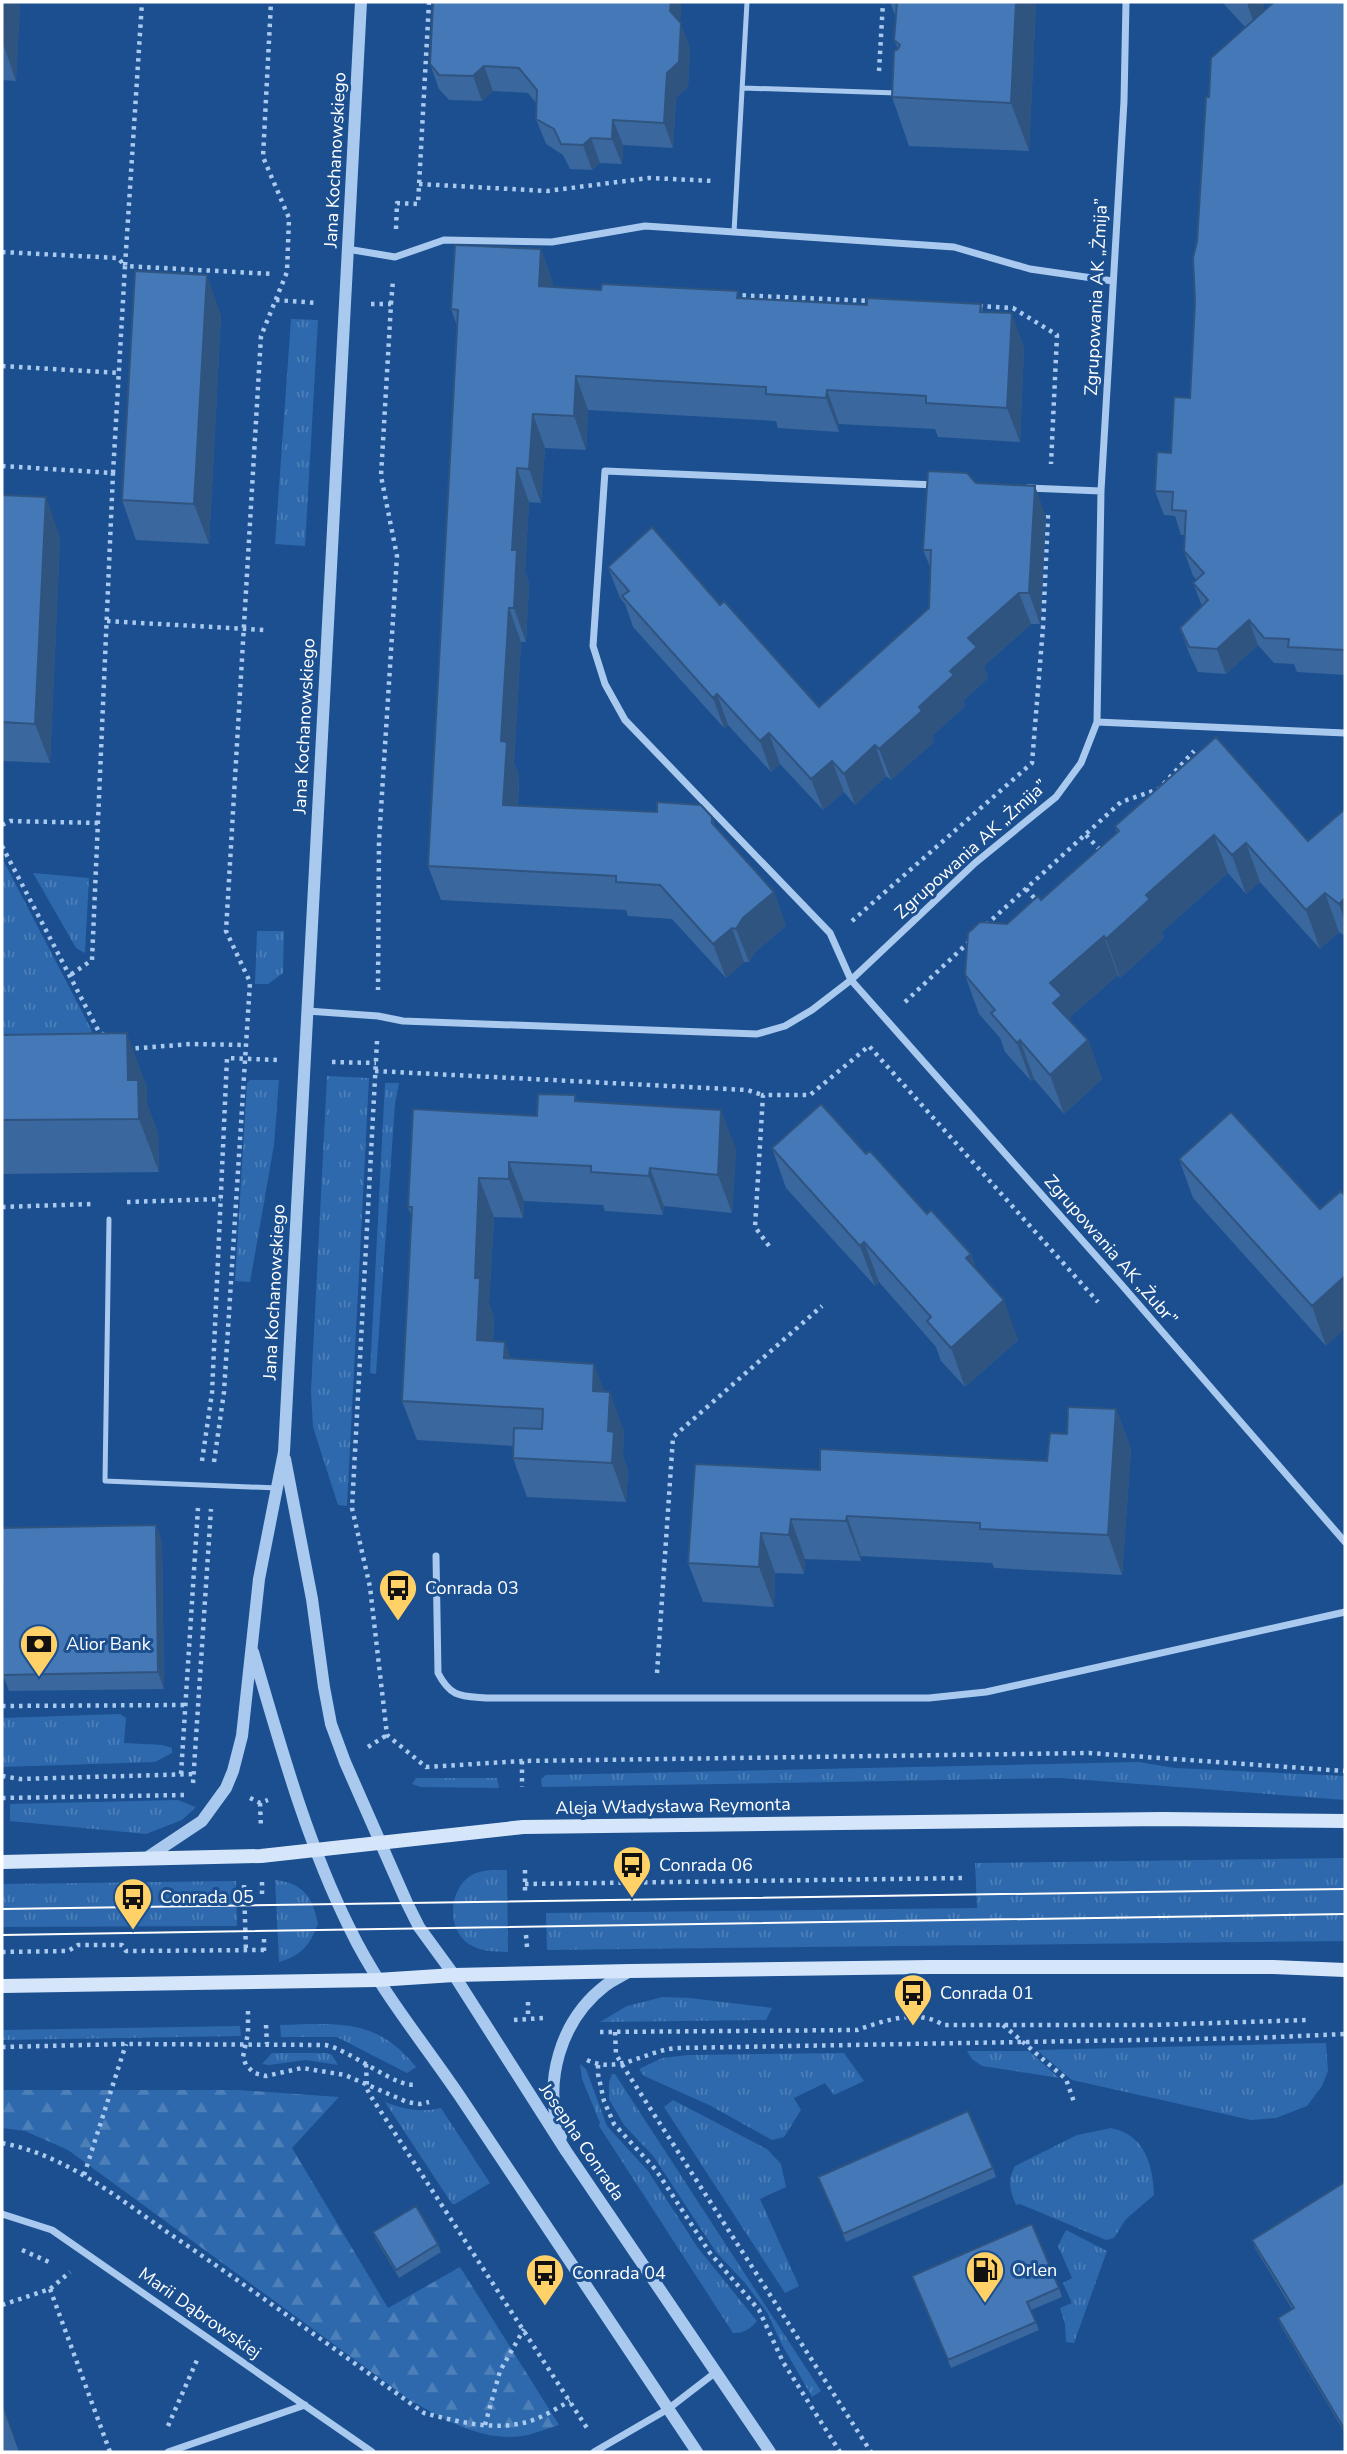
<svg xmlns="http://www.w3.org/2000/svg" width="1347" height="2454" font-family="'Nunito Sans',sans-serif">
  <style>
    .grass { fill: url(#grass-tufts) }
    .forest { fill: url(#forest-firs) }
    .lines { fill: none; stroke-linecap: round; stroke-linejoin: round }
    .path { stroke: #a9c9ee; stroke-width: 4.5; stroke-dasharray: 3.5 5; stroke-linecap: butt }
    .service { stroke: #a9c9ee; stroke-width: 5 }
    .minor { stroke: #a9c9ee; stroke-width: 7 }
    .tertiary { stroke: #a9c9ee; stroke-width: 12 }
    .secondary { stroke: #d6e6fa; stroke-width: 14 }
    .tram { stroke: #fff; stroke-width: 2 }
    .wall { fill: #3a679d }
    .shaded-wall { fill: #305480 }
    .building { fill: #4478b7; stroke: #305480; stroke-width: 2 }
    .labels { text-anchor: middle; stroke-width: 6; stroke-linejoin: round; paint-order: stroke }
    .street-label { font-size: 18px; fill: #fff; stroke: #1b4f8f }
    .poi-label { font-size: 18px; fill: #fff; stroke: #1b4f8f; text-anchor: start }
  </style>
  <defs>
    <pattern id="grass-tufts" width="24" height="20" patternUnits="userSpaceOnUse" patternTransform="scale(1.75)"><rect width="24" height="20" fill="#2e69ad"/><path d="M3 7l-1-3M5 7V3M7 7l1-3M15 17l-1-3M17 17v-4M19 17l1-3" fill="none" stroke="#4d80b9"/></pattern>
    <pattern id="forest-firs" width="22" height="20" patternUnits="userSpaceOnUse" patternTransform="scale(1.75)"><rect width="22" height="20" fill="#2e69ad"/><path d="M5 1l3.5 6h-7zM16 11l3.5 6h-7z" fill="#4d80b9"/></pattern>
  </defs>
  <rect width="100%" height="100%" fill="#1b4f8f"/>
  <path class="grass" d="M291,319l27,1 -13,226 -30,-2z
    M2,858l90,173 -1,7 -89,7z
    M33,873l56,5 -4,75 -9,-5z
    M257,931h27l-1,42 -15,11h-13z
    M327,1076l42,2 -22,428 -9,-1 -25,-78 -2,-36z
    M250,1080h29l-5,65 -24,137 -15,-1 12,-198z
    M385,1083h14l-4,21 -19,270 -6,-1z
    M120,1714l6,4 -2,25 38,2 10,3v5l-17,9 -153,5v-49z
    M1139,1762l36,6 170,8v24l-285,-22 -518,9 -1,-8 5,-4z
    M416,1778h81l2,10 -78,-1 -9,-3z
    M178,1800l18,7 -14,13 -36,14 -136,-13v-17z
    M1345,1858v83l-798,9 -1,-37 431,-5 -2,-45z
    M491,1870h16l1,82c-14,-1 -27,0 -39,-8 -22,-14 -21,-53 1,-68 6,-4 14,-5 21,-6z
    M275,1880c29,3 38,18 43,44 -8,21 -17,32 -39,38z
    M236,1881l1,45 -235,1v-43z
    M663,1997l27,1 82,10 -6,12 -166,2 27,-16z
    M280,2025c58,-1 96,-8 136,42l-9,6 -70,-36h-56z
    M240,2026l1,10 -239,4v-10z
    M1326,2043l2,28 -6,15 -15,20 -31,12 -25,2 -179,-40 -35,-30z
    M967,2051h62l30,27 -77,-12 -10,-7z
    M272,2053h55l5,2 6,10 -32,-5 -37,5 -7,-1z
    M844,2053l20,28 -30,14 -9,-12 -31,15 7,12 -17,27 -12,3 -63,-35 -65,-29 -5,-7 23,-11 26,-3z
    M580,2064l6,5 21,57 41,45 50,77 59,73c-6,7 -14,13 -24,12l-134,-207 1,-3 -18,-44z
    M612,2074h3l206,317 -9,6 -31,-54 -13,-29 -23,-31 -29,-31 -62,-95 -30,-32 -15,-26v-17z
    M673,2100l94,49 14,15 5,23 -26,12 39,87 -14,7 -121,-186z
    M385,2102c19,7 34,11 56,6l49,75 -35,21h-3z
    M1111,2128c33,6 42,36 43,67l-28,24 -12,19 -8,2 -86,-36 -4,1c-6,-14 -9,-25 -1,-39l62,-31z
    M1066,2230l41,21 -33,92 -8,-1 -1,-18 -5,-16 12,-5 -9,-20 9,-5 -14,-32z"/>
  <path class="forest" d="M2,2090h236l101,7 -47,51 96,160 72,-41 99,158c-10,3 -20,7 -31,10 -43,9 -83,-15 -118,-35l-342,-250 -43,-19 -23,-3z"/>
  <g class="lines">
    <path class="path" d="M879,71l4,-69
      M419,184l128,7 102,-13 66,3
      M396,229l1,-26 21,1 11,-202
      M2,252l116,6 7,8 17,-264
      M734,295l138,6
      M276,300l41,3
      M371,304h20l-10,172 16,80 -18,285 -1,149
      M391,304l2,-24
      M979,306l34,2 44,27 -6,129
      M2,366l117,7
      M2,466l111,7 -21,487 -23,16
      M113,473l12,-207 148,8
      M107,621l157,9
      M2,825l8,-4 88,2
      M1086,835l16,17
      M2,846l97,186 5,3
      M1026,889l11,12
      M852,921l180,-158 11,-136 5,-112
      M986,925l135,-123 38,-13 35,-38
      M905,1002l65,-61
      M377,1041l-25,467 18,79 17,148 39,32 96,-6 567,-8 256,18
      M127,1049l64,-5 54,1
      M332,1062l44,1
      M375,1071l372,19 16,5
      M127,1202l94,-3
      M2,1207l89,-3
      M769,1246l-14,-19 8,-132h47l59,-49 229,256
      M202,1461l10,-68 15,-335 50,2
      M214,1462l10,-70 26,-410 -24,-51 35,-595 26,-64 2,-54 -26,-61 8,-155
      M657,1673l16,-236 149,-131
      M2,1706l184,-1
      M368,1747l19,-12
      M522,1761v26
      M181,1774l17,-266
      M2,1776l18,3 176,-5
      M193,1783l18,-274
      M2,1798l184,-3
      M250,1798l10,5 8,-3
      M260,1803l1,25
      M525,1870v21
      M262,1882v13
      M525,1884l440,-6
      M244,1885l2,68
      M526,1935l1,12
      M264,1951v-12
      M2,1952l66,-1 10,-6h44l4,6 138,-1
      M528,2002v17
      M248,2011v22l-5,24 3,8 8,8 12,3 36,-8 43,7 62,27 13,2 9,-2
      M514,2020l30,-2
      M266,2025l1,19
      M1003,2025l63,54 9,26
      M600,2032l257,-2c27,-9 60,-22 86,-5h208l156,-5
      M615,2032l1,22 5,9 250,389
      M2,2047l124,-3 199,1c25,4 74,46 92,39
      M587,2060c32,15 59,-10 90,-12l576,-10 92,-4
      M366,2064l1,25 3,6 217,333
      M598,2065v9l6,27 10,23 42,46 54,83 49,57 24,52 57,90
      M2,2143c64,12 116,55 168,91 86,58 170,119 254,179 35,9 76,20 112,6 12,-5 23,-12 34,-18
      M84,2175l42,-131
      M22,2250l27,12
      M50,2289l60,163
      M2,2305l48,-16 20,-17
      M485,2425l15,-54 24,-42
      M168,2426l29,-66"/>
    <path class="service" d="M743,88l154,5
      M734,232l13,-230
      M109,1219l-4,262 172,7"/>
    <path class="minor" d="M347,249l48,8 49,-17 108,2 93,-16 309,21 76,22 83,12
      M936,485l-331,-14 -12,175 12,38 20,36 205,213 21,47 269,303 225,259
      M1028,488l73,3
      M1097,722l248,11
      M307,1011l71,5 25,5 354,13 28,-8 27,-16 39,-30 124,-117 81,-66 25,-34 16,-41 4,-231 23,-390 2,-99
      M436,1556l2,117c13,25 23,23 48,25h443l57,-6 359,-80
      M2,2214l50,16 320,222
      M168,2452l137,-47
      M594,2452l74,-43 48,-37"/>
    <path class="tertiary" d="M285,1459l27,140 12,88 7,37 14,38 62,141 12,24 35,48 112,176 204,301
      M253,1652c27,92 53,188 96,275 29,61 72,112 110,168 79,119 158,238 238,357
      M145,1859l57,-38 24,-33 7,-17 9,-35 17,-157 25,-127 77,-1450
      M561,2137c-19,-54 -1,-117 45,-152 7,-5 16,-9 24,-14"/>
    <path class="secondary" d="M2,1862l259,-6 262,-29 640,-8 182,2
      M2,1986l375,-6 77,-5 176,-4 300,-4h343l72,3"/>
    <path class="tram" d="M2,1909l1343,-20
      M2,1935l1343,-21"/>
  </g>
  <path class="wall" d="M2,2h18l-4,79 -14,-1z
    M890,2h146l-7,149 -120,-5 -17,-49 6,-48 -4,-9 2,-22z
    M1222,2h42l-1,9 82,-9v673l-48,-3 -3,-8 -20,-1 -16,-18 -32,29 -28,-2 -9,-19 -9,-25 22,-22 -9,-23 4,-3 -4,-4 -9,-25 1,-16h-4l-6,-19 -11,-1 -9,-24 16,-38 19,-55 7,-157 12,-144 36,-70z
    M680,23l10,25 -2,39 -12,11 -3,50 -50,-3 -1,19 -22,-1 -8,7 -22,-1 -7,-14 -17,-11 -10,-25 1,-15 -9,-11 -35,-2 -11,10 -33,-1 -10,-11 -9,-25z
    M541,249l12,34v4l314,18 114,-1 2,8 41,35 -4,95 -82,-5 -3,-8 -96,-5v8l-61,-4 -2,-7 -188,-11 -2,40 -41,-2 -4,55 -12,-1 -4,69 4,13 -3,58h-5l-7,121 5,12 -1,31 194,11 3,9 59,66 12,34 -31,26 -6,10h-5l-18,16 -54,-59 -44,-3 -2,-6 -185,-10 -13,-34 29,-540 -6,-17z
    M221,315l-12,229 -73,-4 -14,-40z
    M976,483l70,34 -6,107h-9l-47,42 4,12 -25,23 2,5 -33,30 2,6 -43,38 -5,-4 -31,29 -11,-13 -21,18 -43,-46 -9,8 -43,-47 -4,3 -91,-101 -8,-23 -5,-6 -12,-31 112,38 99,102 110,-99 2,-39 -8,-19z
    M2,495l58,42 -10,226 -48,-2z
    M1345,809v127l-6,-4 -19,17 -60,-67 -14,12 -18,-21 -66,59 2,6 -44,40 -2,-3 -48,42 2,7 16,16 14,39 -38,35 -30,-35 -3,2 -26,-29 -5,-14 -21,-24 -14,-39 42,-51 34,-24 76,-67 -2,-7 193,15z
    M2,1035l145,52v17l11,29 1,39 -157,2z
    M575,1095l2,6 159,48 -4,64 -68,-7 -1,9 -58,-4 -2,-6 -79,-4 -1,17 -29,-1 -5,87 5,13 -1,24 18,17 93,33 20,40 -1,25 5,15 -2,31 -99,-5 -14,-39v-12l-96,-6 -15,-39 10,-183 -4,-11 129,-91z
    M772,1148l94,6 61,60 44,40 5,15 42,71 -53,47 -24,-26 -5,-14 -57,-65 -4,4 -89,-98z
    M1179,1159l141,50 6,137 -133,-148z
    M1116,1409l15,40 -9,126 -128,-7 -2,-5 -131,-7v5l-56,-2 -1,15 -29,-1 -1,34 -71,-5 -15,-39 132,-93 227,-9 20,-27z
    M156,1525l6,17 2,147 -155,2 -6,-16z
    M993,2168l3,9 -150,65 -28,-65z
    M1345,2182v251l-64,-107 -3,-8 14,-9 -37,-61 -3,-8z
    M373,2232l65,12 3,8 -42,26 -23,-38z
    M915,2284l144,4 3,9 -31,13 8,20 -88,38z
    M2,2403l17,49h-17z"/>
  <path class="shaded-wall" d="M4,2h16l-4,79 -14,-40z
    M671,2h11l-3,34 -9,-25z
    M1016,2h20l-7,149 -18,-48z
    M1248,2h16l-2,44 -14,-40z
    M681,23l9,25 -2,39 -12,11 -3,50 -9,-25 3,-50z
    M484,66l9,25 -11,10 -9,-25z
    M613,120l10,25 -1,19 -10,-25z
    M591,138l9,25 -8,7 -9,-25z
    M541,249l12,34 -2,37 -12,-34z
    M207,275l14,40 -12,229 -15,-40z
    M1012,313l12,34 -4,95 -13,-34z
    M576,376l12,34 -2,40 -12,-34z
    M827,390l12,34v8l-13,-34z
    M533,414l12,34 -4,55 -12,-34z
    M517,468l12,34 -4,69 4,13 -3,58 -12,-34 -2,-58z
    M1035,486l11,31 -6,107 -11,-31z
    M46,497l14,40 -10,226 -15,-39z
    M1019,593l12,31 -47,42 4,12 -25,23 2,5 -33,30 2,6 -43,38 -12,-31 40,-42 49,-69z
    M509,608l12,34 -7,121 5,12 -3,64 -13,-34 -2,-64z
    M1249,620l9,25 -32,29 -9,-25z
    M717,694l11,31 -4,3 -11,-30z
    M769,733l11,31 -9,8 -11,-31z
    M875,745l11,31 -31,29 -11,-31z
    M832,761l12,31 -21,18 -12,-31z
    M1214,835l14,38 -66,59 2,6 -44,40 -14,-39 40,-44z
    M1246,843l14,39 -14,12 -14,-39z
    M774,892l12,34 -31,26 -6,10 -13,-33 7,-11z
    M1325,893l14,39 -19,17 -14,-39z
    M1345,898v24l-6,-18z
    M732,928l12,34 -18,16 -13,-34z
    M1104,936l14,39 -48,42 6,17 -23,-31 -3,-20z
    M127,1033l20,54v17l11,29 1,39 -20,-53 -11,-39z
    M1020,1040l14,39 -3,2 -14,-38z
    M1088,1040l14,39 -38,35 -14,-39z
    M721,1110l15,39 -4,64 -14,-38z
    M509,1162l15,39 -1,17 -14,-39z
    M650,1168l14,38 -1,9 -14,-39z
    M479,1178l15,39 -5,87 5,13 -3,62 -14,-39 -2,-62z
    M864,1242l15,40 -4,4 -15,-40z
    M971,1254l14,40 -19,-36z
    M1345,1276v53l-19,17 -14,-40z
    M1004,1300l14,40 -53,47 -14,-39z
    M505,1342l14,39 -15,-23z
    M594,1364l15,39 -16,-12z
    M610,1392l14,39 -1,25 5,15 -2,31 -14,-39 -4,-32z
    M1116,1409l15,40 -9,126 -14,-40z
    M847,1516l14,40v5l-15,-40z
    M791,1519l14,40 -1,15 -15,-39z
    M156,1525l6,17 2,147 -6,-17z
    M761,1533l14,40 -1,34 -15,-40z
    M2,2403l8,21 9,28 -17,-46z"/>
  <path class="building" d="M2,2h2l-2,39z
    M433,2h238l-1,9 11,12 -2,39 -12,11 -3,50 -51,-3 -1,19 -21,-1 -8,7 -22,-1 -7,-15 -18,-10 1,-29 -18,-22 -35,-2 -11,10 -34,-1 -9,-11z
    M897,2h119l-5,101 -119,-6 2,-46 4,-2 2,-4 -6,-5z
    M1274,2h71v648l-57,-3 1,-8 -25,-1 -15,-18 -32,29 -28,-2 -9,-19 28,-28 -15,-17 11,-10 -20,-22 2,-40 -14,-1 1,-18 -18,-1 2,-39 14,1 3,-56 16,1 5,-96 -2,-44 4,-17 9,-144h3l2,-39z
    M455,245l86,4 -2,37 62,4 1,-6 136,7 -1,7 130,7v-7l114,6 -1,8 32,1 -5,95 -81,-5v-7l-99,-6 -1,8 -60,-4v-7l-190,-11 -2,40 -41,-2 -4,55 -12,-1 -5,82h5l-3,58h-5l-8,133 6,1 -4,63 154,7v-10l44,3 11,12v6l62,69 -31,26 -7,11 -4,-1 -19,16 -53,-59 -44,-3v-6l-188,-10 30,-556 -7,-1z
    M135,271l72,4 -13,229 -72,-4z
    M928,471l39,2 9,10 59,3 -6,107h-10l-51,45 9,9 -27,24 4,4 -35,32 3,4 -43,38 -4,-4 -31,29 -12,-13 -21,18 -42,-46 -9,8 -43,-47 -4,4 -91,-102 7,-5 -21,-24 44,-40 68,78 4,-4 95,106 110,-99 2,-58h-8z
    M2,495l44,2 -11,227 -33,-2z
    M1216,737l92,104 37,-32v89l-6,6 -14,-11 -19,17 -60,-67 -14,12 -18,-20 -68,60 4,4 -44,40 -2,-3 -54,47 12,12 -9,8 35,37 -38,35 -30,-35 -3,3 -26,-30 4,-3 -30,-35 3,-42 12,-11 27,2 31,-28 3,4 78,-69 -4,-5z
    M127,1033l1,47h10l1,39 -137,1v-85z
    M538,1094l37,1v6l146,9 -3,65 -68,-7 -1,8 -58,-4v-6l-82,-4v17l-30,-1 -4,100h5l-3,62 28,2 -1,16 90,6 -1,27 17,1 -2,39 6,1 -2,31 -99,-5 1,-30 28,1 1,-20 -141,-8 10,-194h-4l5,-98 124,7z
    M821,1104l45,50 4,-3 57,63 4,-4 40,44 -5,4 38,42 -53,48 -24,-27 4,-4 -67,-75 -4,4 -88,-98z
    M1231,1112l89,97 21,-18 4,5v80l-33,30 -133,-147z
    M1068,1407l48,2 -8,126 -128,-6v-6l-133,-7 -1,5 -55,-2 -2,16 -28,-2 -2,34 -71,-4 7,-99 125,6v-21l227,12 3,-28 17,1z
    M156,1525l2,147 -155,3 -1,-147z
    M968,2111l25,57 -150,66 -25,-57z
    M1345,2182v248l-67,-112 16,-10 -42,-68z
    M416,2206l22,38 -42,26 -23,-38z
    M1032,2224l27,64 -32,14 9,20 -88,38 -36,-84z"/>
  <defs>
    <g id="bus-pin" transform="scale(2.0125)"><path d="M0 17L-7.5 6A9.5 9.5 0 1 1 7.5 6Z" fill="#ffd166" stroke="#1b4f8f"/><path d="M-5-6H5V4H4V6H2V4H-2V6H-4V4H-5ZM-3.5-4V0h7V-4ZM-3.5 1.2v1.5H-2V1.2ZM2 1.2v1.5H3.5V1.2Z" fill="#111"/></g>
    <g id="bank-pin" transform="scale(2.0125)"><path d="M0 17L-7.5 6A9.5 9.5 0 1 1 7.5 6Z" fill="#ffd166" stroke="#1b4f8f"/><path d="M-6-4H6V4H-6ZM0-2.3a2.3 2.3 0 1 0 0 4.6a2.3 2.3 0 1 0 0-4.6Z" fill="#111"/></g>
    <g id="fuel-pin" transform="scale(2.0125)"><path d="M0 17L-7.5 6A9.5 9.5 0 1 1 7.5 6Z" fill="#ffd166" stroke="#1b4f8f"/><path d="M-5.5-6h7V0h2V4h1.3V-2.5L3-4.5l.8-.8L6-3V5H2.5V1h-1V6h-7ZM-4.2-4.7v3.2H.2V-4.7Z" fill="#111"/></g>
  </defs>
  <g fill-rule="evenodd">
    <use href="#bus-pin" x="398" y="1588"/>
    <use href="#bank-pin" x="39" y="1644"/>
    <use href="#bus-pin" x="632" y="1865"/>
    <use href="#bus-pin" x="133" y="1897"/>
    <use href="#bus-pin" x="913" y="1993"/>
    <use href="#fuel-pin" x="985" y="2270"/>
    <use href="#bus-pin" x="545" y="2273"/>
  </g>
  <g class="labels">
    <g class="street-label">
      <text transform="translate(335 160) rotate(-87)" y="6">Jana Kochanowskiego</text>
      <text transform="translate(1096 297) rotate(-87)" y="6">Zgrupowania AK „Żmija”</text>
      <text transform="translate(304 726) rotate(-87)" y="6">Jana Kochanowskiego</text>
      <text transform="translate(971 849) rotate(-42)" y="6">Zgrupowania AK „Żmija”</text>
      <text transform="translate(1111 1250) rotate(49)" y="6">Zgrupowania AK „Żubr”</text>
      <text transform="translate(274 1292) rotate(-87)" y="6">Jana Kochanowskiego</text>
      <text transform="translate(673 1806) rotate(-1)" y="6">Aleja Władysława Reymonta</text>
      <text transform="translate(582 2142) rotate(56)" y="6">Josepha Conrada</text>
      <text transform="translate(200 2313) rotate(35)" y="6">Marii Dąbrowskiej</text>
    </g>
    <g class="poi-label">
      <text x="425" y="1594">Conrada 03</text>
      <text x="66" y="1650">Alior Bank</text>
      <text x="659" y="1871">Conrada 06</text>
      <text x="160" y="1903">Conrada 05</text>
      <text x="940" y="1999">Conrada 01</text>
      <text x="1012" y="2276">Orlen</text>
      <text x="572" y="2279">Conrada 04</text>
    </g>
  </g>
  <rect width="1347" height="2454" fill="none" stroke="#ffffff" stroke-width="7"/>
</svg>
